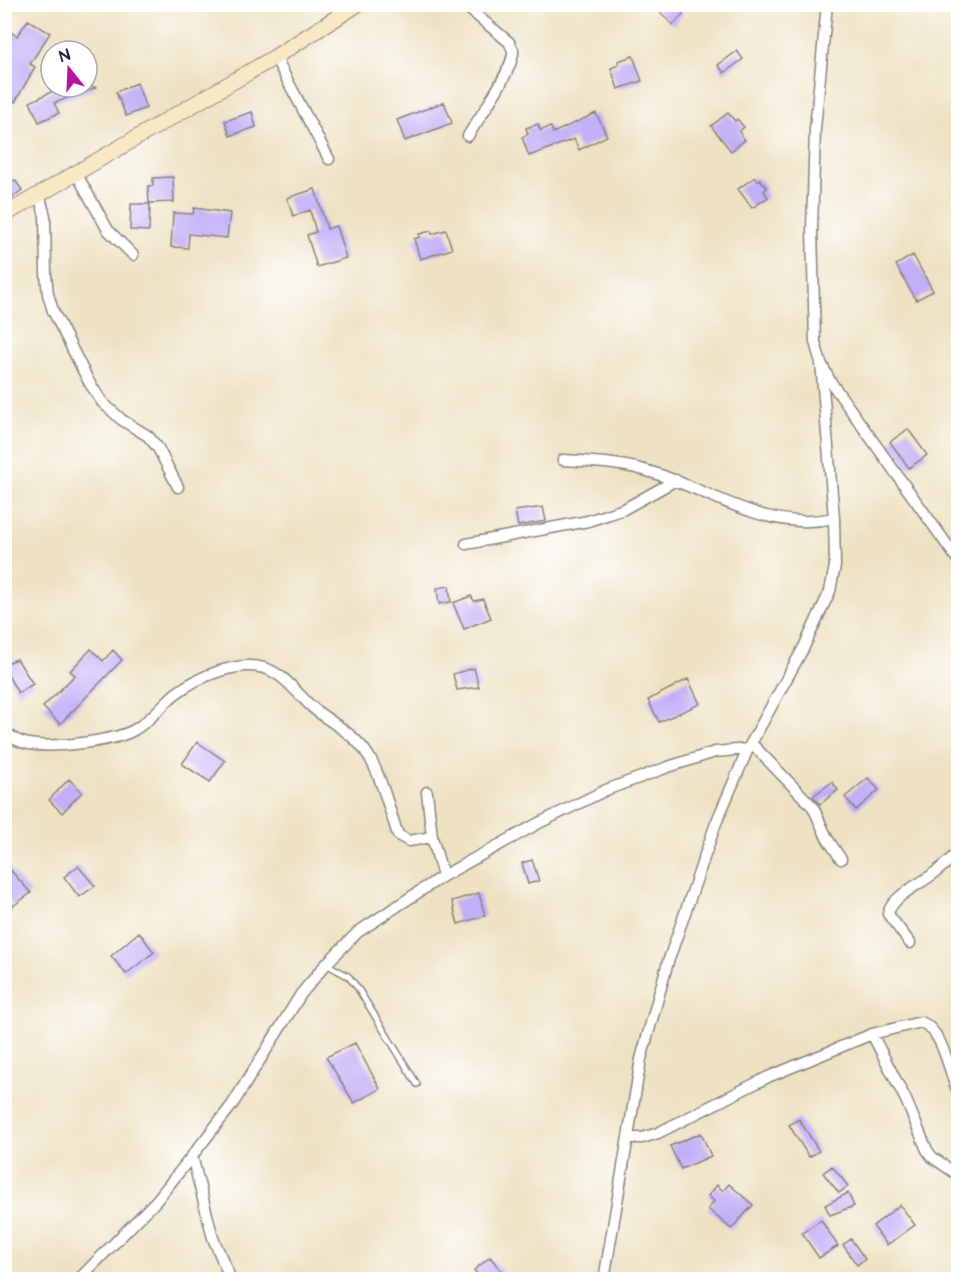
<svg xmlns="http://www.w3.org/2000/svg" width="963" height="1284" font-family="'Architects Daughter',sans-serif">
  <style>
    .building { fill: #c1aff7 }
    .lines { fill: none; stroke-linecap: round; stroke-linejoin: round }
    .lane-casing { stroke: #88827f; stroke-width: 8 }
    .street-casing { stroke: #88827f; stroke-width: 13 }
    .secondary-casing { stroke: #88827f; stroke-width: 17 }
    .lane { stroke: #fff; stroke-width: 5 }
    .street { stroke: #fff; stroke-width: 10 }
    .secondary { stroke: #f8e8c3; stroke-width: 15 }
  </style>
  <rect width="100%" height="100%" fill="#fff"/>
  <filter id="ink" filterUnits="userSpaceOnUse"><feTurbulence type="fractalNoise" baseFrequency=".0167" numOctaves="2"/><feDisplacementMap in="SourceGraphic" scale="12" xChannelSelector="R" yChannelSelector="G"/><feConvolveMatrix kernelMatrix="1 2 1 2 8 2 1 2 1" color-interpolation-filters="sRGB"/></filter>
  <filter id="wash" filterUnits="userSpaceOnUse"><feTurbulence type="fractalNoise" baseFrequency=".008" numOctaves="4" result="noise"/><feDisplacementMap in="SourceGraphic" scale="24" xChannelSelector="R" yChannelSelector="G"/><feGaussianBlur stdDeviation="1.35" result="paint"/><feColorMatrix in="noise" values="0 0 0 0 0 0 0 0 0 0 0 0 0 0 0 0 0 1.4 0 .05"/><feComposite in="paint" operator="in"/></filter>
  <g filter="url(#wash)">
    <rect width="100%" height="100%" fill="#eee2c3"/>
    <g id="blocks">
      <path class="building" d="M652,4h27l4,10 -10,11z
        M28,20l22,13 -20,31 5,3 -20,35 -11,-6v-68l13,8z
        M737,51l6,8 -19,14 -6,-8z
        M633,56l9,25 -24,8 -7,-21 8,-3 -1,-4z
        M137,83l9,25 -20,8 -10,-24z
        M50,87h45l1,1 -42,15 5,10 -20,9 -9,-20 21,-10z
        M444,102l8,21 -47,18 -8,-21z
        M252,112l4,15 -26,9 -5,-15z
        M596,113l11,23 -28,14 -5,-11 -45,17 -7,-19 6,-3 -2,-6 12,-4 2,6 11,-3 2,6z
        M728,113l7,8 2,-2 7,8 -5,5 6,8 -14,11 -20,-25z
        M173,177l1,25 -25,1 -1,-17h5v-8z
        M755,177l3,4 2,-2 7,9 -3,3 4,6 -16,11 -14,-19z
        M15,180l7,10 -18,13v-16z
        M315,189l12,40 9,-3 10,32 -29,9 -10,-32 9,-3 -6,-22 -17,6 -6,-18z
        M131,204h19l-1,27 -19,-1z
        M194,208l36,5 -3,25 -38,-4 -1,14 -17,-1 2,-34 20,1z
        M446,230l6,19 -32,10 -6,-20 6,-2 -1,-3 12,-3 1,3z
        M913,255l20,36 -17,9 -20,-35z
        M908,429l19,26 -18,13 -19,-26z
        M543,507l3,14 -28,5 -3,-15z
        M449,586l2,16 -12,2 -2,-16z
        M471,596l3,5 9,-2 8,19 -27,11 -11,-26z
        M91,649l12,12 10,-11 9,10 -62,64 -17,-17 32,-32 -5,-4z
        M17,659l16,25 -15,9 -14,-24v-5z
        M474,668l5,19 -22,3 -4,-16z
        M688,679l12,25 -41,18 -11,-22z
        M197,742l28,19 -15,21 -28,-18z
        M868,778l11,12 -23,20 -11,-13z
        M69,779l13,13 -20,21 -13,-13z
        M832,782l6,8 -18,14 -7,-8z
        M532,860l7,21 -11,3 -6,-21z
        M4,863l27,30 -18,13 -9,-10z
        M78,866l17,20 -16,11 -15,-20z
        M479,893l6,23 -27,8 -6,-23z
        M139,932l15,20 -28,22 -15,-18z
        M355,1043l25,46 -26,14 -28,-46z
        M799,1119l20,32 -10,6 -20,-32z
        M701,1133l10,23 -30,13 -11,-23z
        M832,1166l16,20 -9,7 -16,-20z
        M729,1184l24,21 -22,24 -23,-20 6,-8 -6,-5 9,-11 6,6z
        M848,1193l6,13 -24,9 -5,-10z
        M900,1205l15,20 -28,20 -14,-19z
        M821,1220l17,26 -19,12 -17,-25z
        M851,1239l14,20 -8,6 -14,-20z
        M490,1257l19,23h-27l-8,-10z"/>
    </g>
  </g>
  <g filter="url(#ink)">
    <use href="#blocks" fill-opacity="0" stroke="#88827f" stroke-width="1.5"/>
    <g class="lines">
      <g class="lane-casing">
        <path id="lane" d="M326,964l22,12 9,11 60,97"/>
      </g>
      <g class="street-casing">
        <path id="street" d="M463,4l46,38c1,1 3,7 4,8 2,18 -35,69 -45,86
          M827,4l-12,125 -3,100 3,113 6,21 9,18 128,179
          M275,57l54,102
          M76,173l32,57 25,25
          M39,194l6,22 1,59 2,19 5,17 36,71 13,20 20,18 26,16 10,12 20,39
          M563,460c31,2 61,3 91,13 60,19 114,60 180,45
          M466,544l122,-23 36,-12 52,-29
          M4,730c4,4 9,9 15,11 22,10 94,1 115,-11 16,-9 28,-25 41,-36 13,-10 29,-18 45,-23 13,-4 31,-7 44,-3 21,6 33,26 49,40 19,16 41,25 55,47 13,20 22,57 30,80l11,6 23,-4
          M751,743l62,64 14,31 14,21
          M427,792l5,45 11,39
          M910,943l-22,-29c4,-18 31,-29 45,-40 9,-6 17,-14 25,-22
          M872,1034l34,66 21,50 5,7 26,18
          M628,1138h14l16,-5 110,-56 104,-43 49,-12c22,8 28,50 37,70
          M192,1156l21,82 18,42
          M78,1280l78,-79 36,-45 40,-51 69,-111 25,-30 32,-32 85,-56 94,-52 69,-34 62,-23 47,-15 33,-3
          M604,1280l37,-221 27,-97 48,-139 32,-74 56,-102 26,-56 5,-25 -1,-48 -13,-155"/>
      </g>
      <g class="secondary-casing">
        <path id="secondary" d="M4,215l271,-158 83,-53"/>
      </g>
      <use href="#lane" class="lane"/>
      <use href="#street" class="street"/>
      <use href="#secondary" class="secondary"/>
    </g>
  </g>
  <rect width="963" height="1284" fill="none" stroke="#fff" stroke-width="24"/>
  <g transform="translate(69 69) rotate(342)"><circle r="28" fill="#ffffff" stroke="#a7a7b1" stroke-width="1.5"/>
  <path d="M0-4.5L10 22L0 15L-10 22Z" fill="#b5179e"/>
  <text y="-9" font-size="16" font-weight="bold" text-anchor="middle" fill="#22223b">N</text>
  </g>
</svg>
